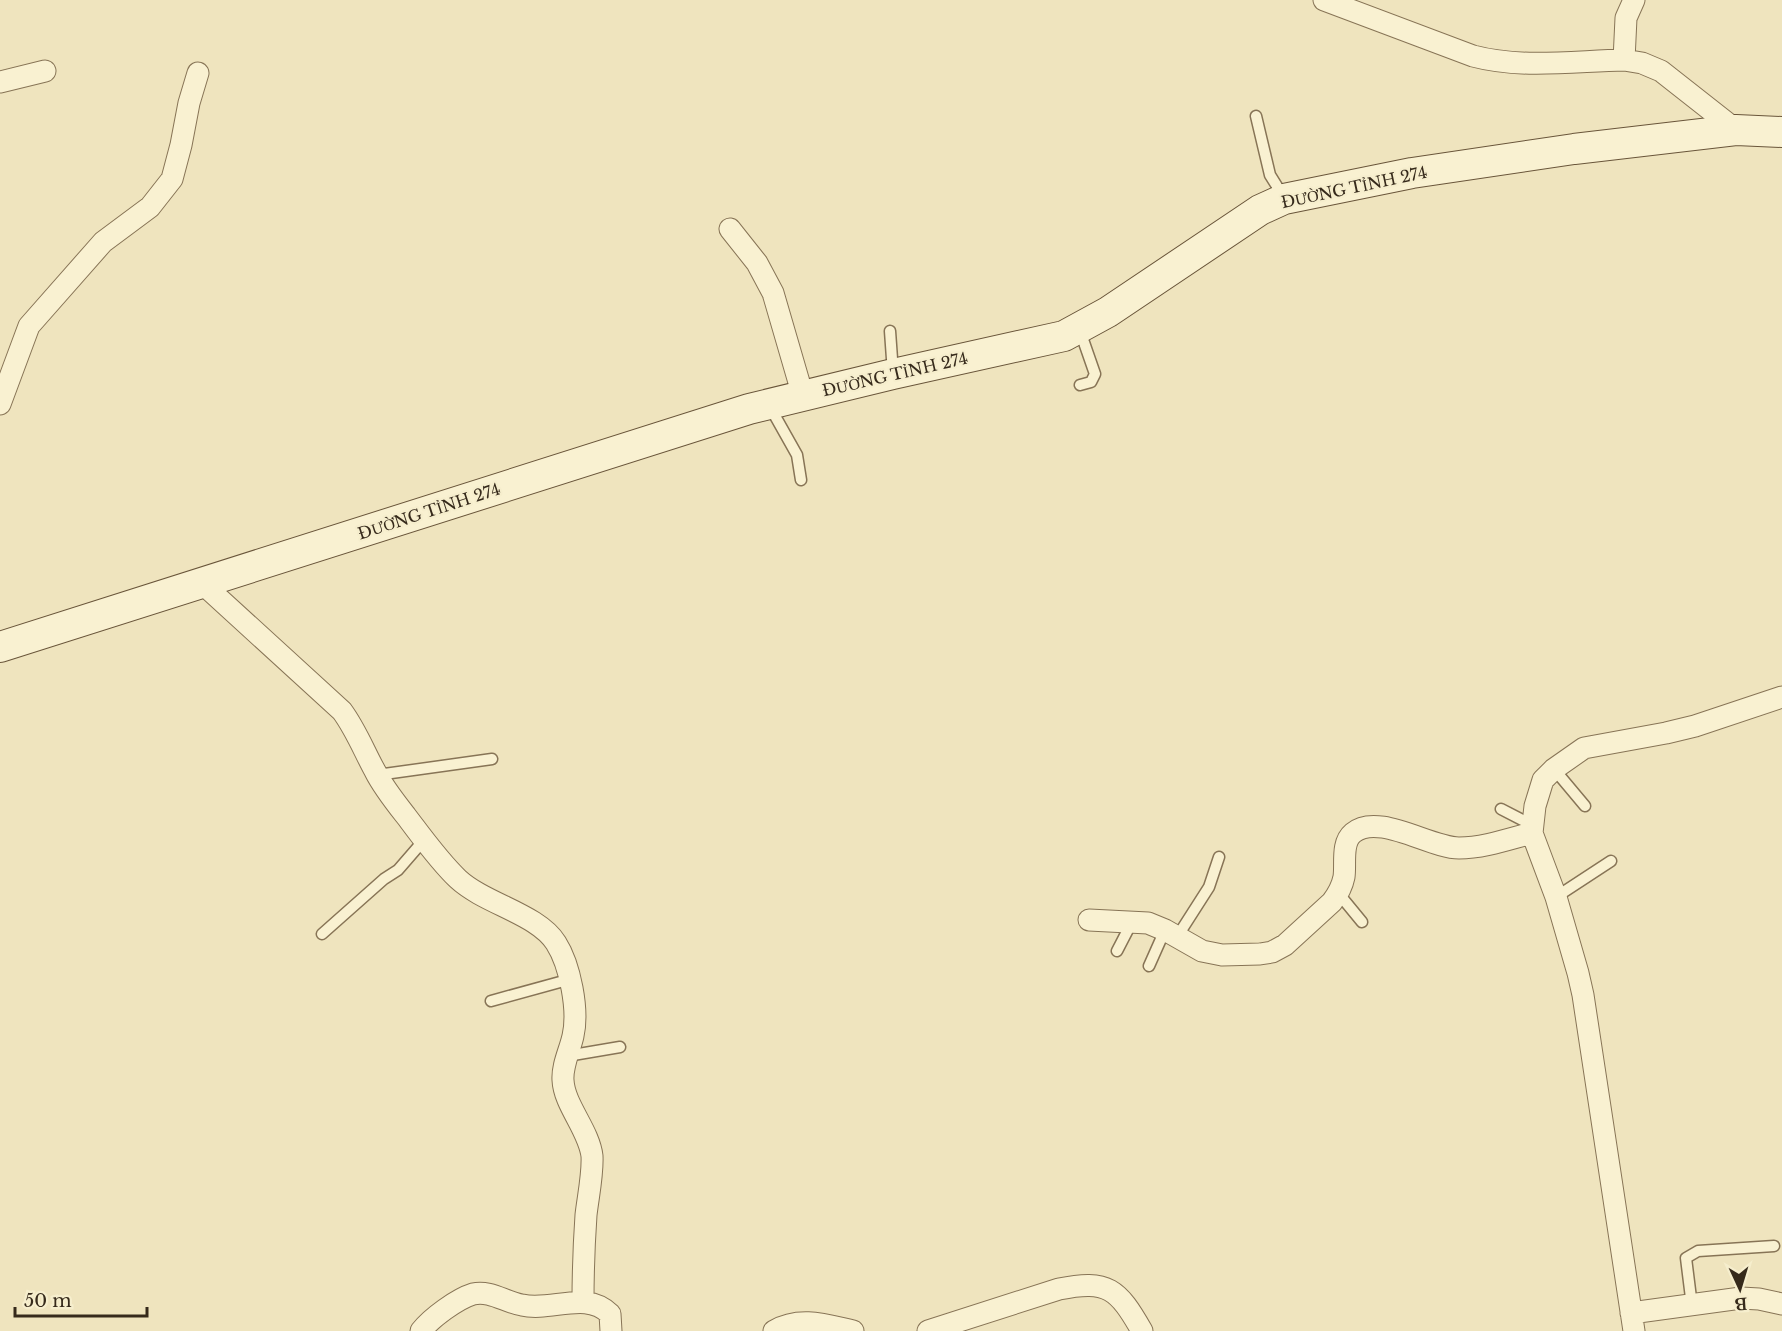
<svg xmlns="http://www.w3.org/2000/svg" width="1782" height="1331" font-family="'Libre Baskerville',serif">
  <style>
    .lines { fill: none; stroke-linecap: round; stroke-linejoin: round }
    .service-casing { stroke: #877456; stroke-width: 13 }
    .minor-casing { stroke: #877456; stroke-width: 23 }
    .secondary-casing { stroke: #69553a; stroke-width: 32 }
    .service { stroke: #f9f1d1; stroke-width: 10 }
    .minor { stroke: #f9f1d1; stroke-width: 21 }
    .secondary { stroke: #f9f1d1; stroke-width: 30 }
    .labels { text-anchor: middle; stroke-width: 4.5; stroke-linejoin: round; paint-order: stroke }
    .street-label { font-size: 16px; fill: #362a1b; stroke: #f6eecd }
  </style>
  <rect width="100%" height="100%" fill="#efe4be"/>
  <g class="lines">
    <g class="service-casing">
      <path id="service" d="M1256,116l14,59 13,21
        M890,331l3,42
        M1080,385l11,-3 4,-8 -15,-43
        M770,407l27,48 4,25
        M1554,769l31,37
        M377,775l115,-16
        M1501,809l31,16
        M1339,894l23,28
        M1556,897l55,-36
        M322,934l62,-55 14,-9 26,-30
        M1177,937l32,-50 10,-30
        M1117,951l15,-29
        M1149,966l16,-36
        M491,1001l80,-22
        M567,1056l53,-9
        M1692,1306l-6,-48 12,-7 76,-5"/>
    </g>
    <g class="minor-casing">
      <path id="minor" d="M1324,0l149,56c49,13 101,5 151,4l18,3 19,8 75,59
        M1624,60l2,-42 8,-18
        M0,82l45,-11
        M730,229l27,34 16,30 30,103
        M0,404l29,-78 74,-84 47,-35 22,-28 9,-34 8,-42 9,-30
        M203,584l139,127c14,19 22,40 33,60 8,16 20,31 31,45 16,21 33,45 52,63 27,25 80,35 98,64 14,22 23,67 17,93 -3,14 -11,29 -10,44 1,25 26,50 29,76 1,18 -4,41 -6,59 -2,29 -3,58 -3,87
        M1089,920l59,3 17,7 37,21 20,4 38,-1 12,-2 13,-7 47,-43c6,-8 10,-15 12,-25 2,-13 -3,-34 9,-44 25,-21 77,15 106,15 24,0 50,-9 73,-15
        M1631,1313l110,-15 18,1 23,5
        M421,1331c10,-13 36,-32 52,-37 17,-4 32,8 49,11 29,7 64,-15 88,9l1,17
        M774,1331c26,-15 52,-6 79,0
        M928,1331l131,-42c49,-10 59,0 83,42
        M1634,1331l-51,-336 -5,-22 -22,-76 -24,-64 3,-27 8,-26 11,-11 30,-21 82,-15 29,-7 87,-29"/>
    </g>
    <g class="secondary-casing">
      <path id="secondary" d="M0,647l749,-238 144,-35 171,-38 44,-24 152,-102 24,-11 128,-26 162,-24 162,-19 46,2"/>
    </g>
    <use href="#service" class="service"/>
    <use href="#minor" class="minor"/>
    <use href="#secondary" class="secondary"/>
  </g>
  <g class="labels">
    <g class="street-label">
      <text transform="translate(1354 187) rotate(-12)" y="6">ĐƯỜNG TỈNH 274</text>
      <text transform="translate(895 374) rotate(-13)" y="6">ĐƯỜNG TỈNH 274</text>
      <text transform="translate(429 511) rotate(-18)" y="6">ĐƯỜNG TỈNH 274</text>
    </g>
  </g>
  <g transform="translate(1740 1289) rotate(176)" stroke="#f6eecd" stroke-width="4.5" paint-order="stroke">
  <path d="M0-4.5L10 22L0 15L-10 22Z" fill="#362a1b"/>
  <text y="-9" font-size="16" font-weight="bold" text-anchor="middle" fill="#362a1b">B</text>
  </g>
  <path d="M15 1307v9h132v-9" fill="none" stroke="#362a1b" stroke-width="3"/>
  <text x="24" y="1307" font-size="18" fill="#362a1b" stroke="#f6eecd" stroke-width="4.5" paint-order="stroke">50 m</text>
</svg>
